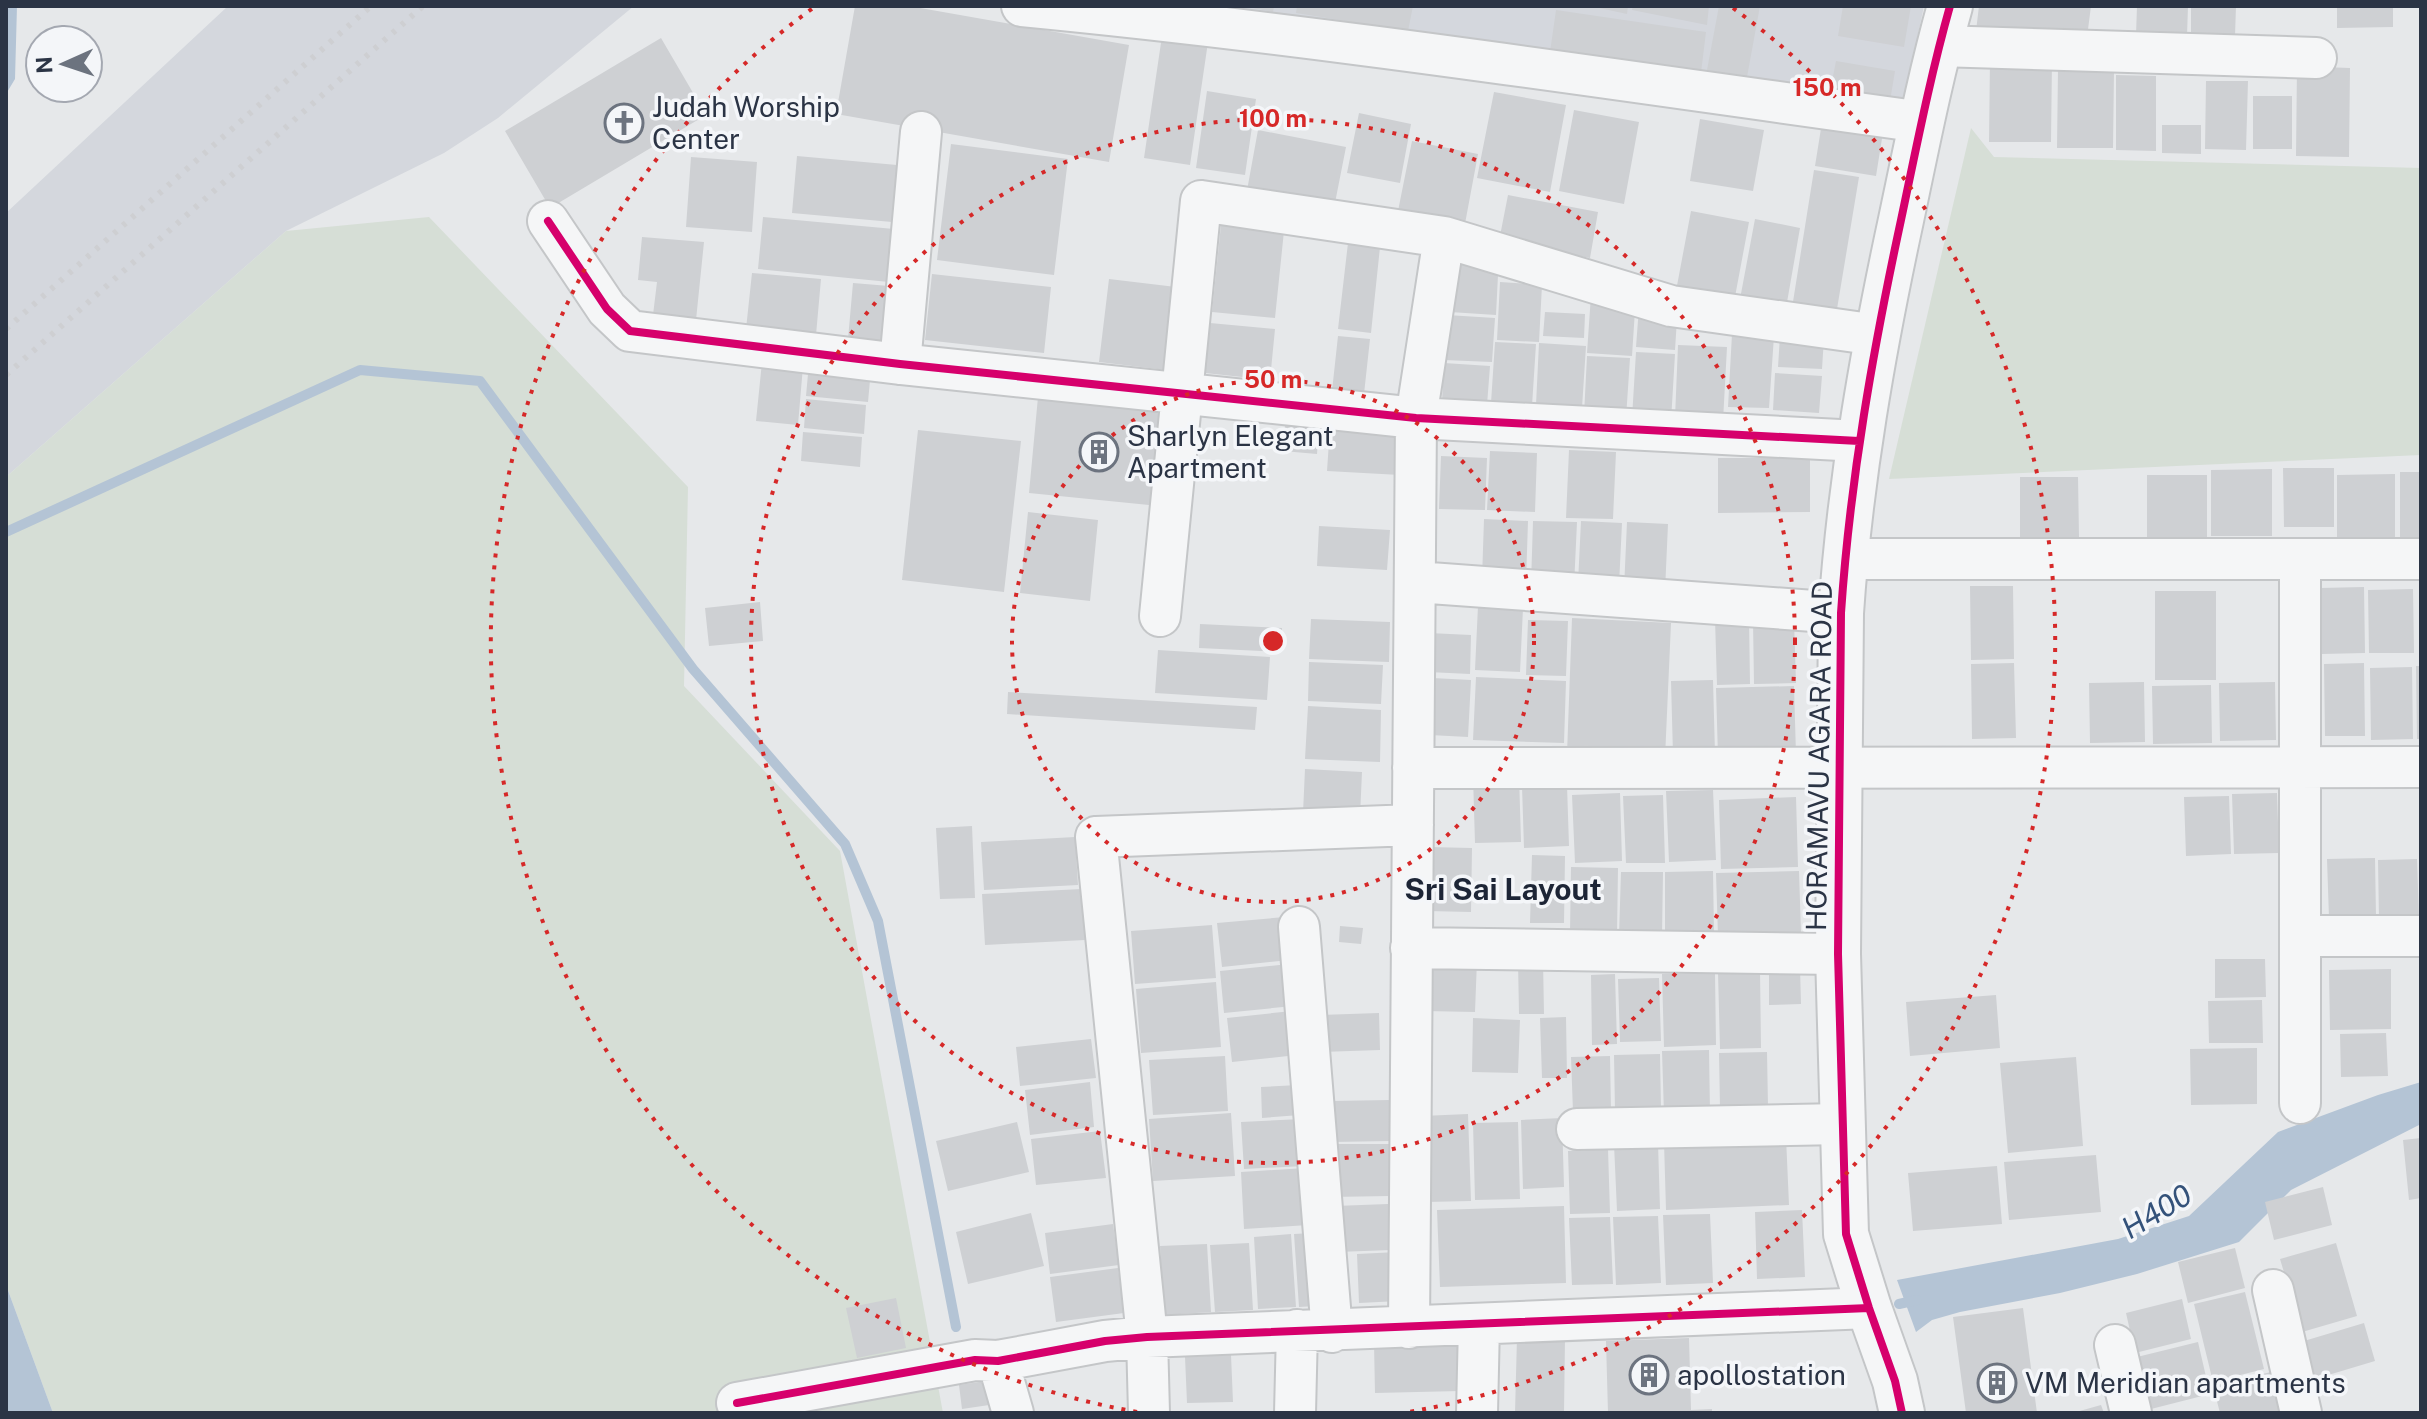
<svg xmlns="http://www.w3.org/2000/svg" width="2427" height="1419" font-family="'Public Sans',sans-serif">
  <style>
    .built { fill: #d4d7dd }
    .green { fill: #d6ded6 }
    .water { fill: #b4c4d5 }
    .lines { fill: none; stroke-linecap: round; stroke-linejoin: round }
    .stream { stroke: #b4c4d5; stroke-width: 10 }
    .building { fill: #ced0d3 }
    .minor-casing { stroke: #c4c6c8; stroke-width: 44 }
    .tertiary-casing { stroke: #c4c6c8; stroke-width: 48 }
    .minor { stroke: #f5f6f7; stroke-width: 40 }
    .tertiary { stroke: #f5f6f7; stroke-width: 44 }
    .rail { stroke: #cecfd2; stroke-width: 6; stroke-dasharray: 4 8; stroke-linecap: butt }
    .cycleway-casing { stroke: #f4f6f9; stroke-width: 13 }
    .cycleway { stroke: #d6006c; stroke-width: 8 }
    .ring { fill: none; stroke: #d62828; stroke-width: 4; stroke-dasharray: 4 8 }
    .labels { text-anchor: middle; stroke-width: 7; stroke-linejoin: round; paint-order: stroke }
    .poi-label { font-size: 28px; fill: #2b3445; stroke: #f4f6f9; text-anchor: start }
    .street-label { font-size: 28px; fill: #2b3445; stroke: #f4f6f9 }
    .neighbourhood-label { font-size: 30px; font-weight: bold; fill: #1d2536; stroke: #f4f6f9 }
    .water-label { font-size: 30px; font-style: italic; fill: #34527a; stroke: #f4f6f9 }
    .centre { fill: #d62828; stroke: #f4f6f9; stroke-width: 4 }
    .ring-label { font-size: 24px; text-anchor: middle; font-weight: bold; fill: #d62828; stroke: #f4f6f9; stroke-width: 7; stroke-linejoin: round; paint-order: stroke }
  </style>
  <rect width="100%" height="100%" fill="#e6e8ea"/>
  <path class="built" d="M228,6h406l-136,112 -54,35 -158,78 -280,246v-264z
    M1175,6h749l-21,99z"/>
  <path class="green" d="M1971,128l23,29 427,11v287l-532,24z
    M429,217l259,270 -4,199 156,165 103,562h-890l-47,-128v-808l280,-246z"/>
  <path class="water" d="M6,6h11l-2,73 -9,15z
    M2421,1082v42l-130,66 -52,52 -102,32 -77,19 -100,19 -28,8 -16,12 -19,-52 221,-41 71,-23 89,-84 100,-37z
    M6,1285l47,128h-47z"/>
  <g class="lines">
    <path class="stream" d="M6,532l354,-162 120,11 213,288 152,175 33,77 78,406
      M1899,1304l18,-4"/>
  </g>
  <path class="building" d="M855,6h54l220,39 -20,117 -273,-48z
    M1243,6h31l-1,6z
    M1297,6h116l-5,25 -112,-18z
    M1590,6h38l-1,8z
    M1633,6h76l-2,19 -75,-15z
    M1719,6h41l-13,71 -40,-7z
    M1843,6h68l-7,41 -66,-11z
    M1979,6h112l-5,39 -110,-14z
    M2137,6h51l-1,30 -51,-1z
    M2191,6h45l-1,30 -44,-1z
    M2337,6h56v21l-56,1z
    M1556,10l150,22 -6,49 -151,-22z
    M1162,36l46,6 -18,123 -46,-7z
    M661,38l45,77 -156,93 -45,-77z
    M1990,59h62l-1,83h-62z
    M1836,61l59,10 -5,30 -60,-9z
    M2297,66l53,2 -1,89 -53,-1z
    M2058,69l56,1 -1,78h-56z
    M2116,75l40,1v75l-40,-1z
    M2206,81h42l-2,69 -41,-1z
    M1207,91l49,8 -11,76 -49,-7z
    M1494,92l72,13 -16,87 -73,-14z
    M2253,96h39v53h-39z
    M1574,110l65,12 -15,82 -65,-13z
    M1359,113l52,11 -11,59 -53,-10z
    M1823,116l61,10 -8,50 -61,-10z
    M1700,119l64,11 -11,61 -63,-10z
    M2162,125h39v29l-39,-1z
    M1258,130l88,17 -13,66 -87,-17z
    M1412,141l66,13 -14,75 -67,-13z
    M951,144l117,15 -14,116 -117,-15z
    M797,156l100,9 -5,57 -100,-9z
    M691,157l66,5 -5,70 -66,-5z
    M1814,170l45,7 -23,138 -44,-7z
    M1508,195l90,17 -8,46 -91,-17z
    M1691,211l58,11 -15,80 -58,-11z
    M763,217l131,12 -5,53 -131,-13z
    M1755,219l45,9 -14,80 -46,-9z
    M1221,225l63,6 -9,87 -63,-6z
    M642,237l62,5 -8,78 -43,-5 4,-33 -19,-2z
    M1348,243l32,4 -9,86 -33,-4z
    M1453,258l45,17 -2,40 -46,-3z
    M752,273l69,6 -5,56 -70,-6z
    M932,274l119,13 -7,66 -119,-13z
    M1109,279l67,8 -10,83 -67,-8z
    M1500,282l42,3 -3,57 -42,-2z
    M853,283l36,3 -5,56 -36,-3z
    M1591,295l44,15 -3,46 -45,-3z
    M1639,307l38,12 -2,31 -39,-3z
    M1545,312l40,2 -1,24 -41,-2z
    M1447,315l48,3 -3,44 -48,-2z
    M1210,323l65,6 -5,51 -65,-7z
    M1732,334l42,2 -5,72 -41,-1z
    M1338,336l32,3 -6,55 -32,-3z
    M1780,336l44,2 -2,31 -44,-2z
    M1495,342l41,2 -4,62 -41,-3z
    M1539,343l47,3 -4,62 -46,-3z
    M1678,345l49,2 -4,74 -48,-3z
    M1636,352l39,2 -4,67 -39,-3z
    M1587,356l43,2 -4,60 -42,-3z
    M762,362l41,4 -5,59 -42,-4z
    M809,363l62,6 -3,33 -62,-6z
    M1444,363l46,3 -3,39 -45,-3z
    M1775,373l47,3 -3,37 -46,-3z
    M1038,397l131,13 -10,96 -130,-13z
    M806,399l60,6 -2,29 -60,-6z
    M1285,425l34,2 -2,27 -34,-3z
    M1330,427l73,5 -3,43 -73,-4z
    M918,430l103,11 -17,151 -102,-12z
    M803,432l59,5 -2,30 -59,-6z
    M1569,450l47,2 -3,67 -47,-1z
    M1490,451l47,2 -2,59 -48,-2z
    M1441,456l46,2 -2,52 -46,-1z
    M1718,458h92v54l-92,1z
    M2283,468h51v59h-50z
    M2272,469v67h-61v-66z
    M2400,472h21v67h-21z
    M2395,474v65h-58v-64z
    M2147,475h60v62l-60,1z
    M2020,477h58l1,60h-59z
    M1028,512l70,8 -8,81 -70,-8z
    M1484,519l44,2 -2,61 -44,-3z
    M1533,521l44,1 -3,64 -43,-2z
    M1581,521l41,2 -3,62 -41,-2z
    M1627,522l41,2 -3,67 -41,-2z
    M1319,526l71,4 -3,40 -70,-4z
    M1970,586h43l1,73 -43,1z
    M2364,587l1,66 -43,1 -2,-66z
    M2413,589l1,64h-45l-1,-63z
    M2155,591h61v89h-61z
    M760,602l3,39 -54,5 -4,-38z
    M1478,606l45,2 -3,64 -45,-2z
    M1572,618l99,5 -6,135 -98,-4z
    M1749,618l1,66 -33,1 -2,-66z
    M1311,619l79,3 -1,40 -80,-3z
    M1528,620l40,1 -2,55 -40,-1z
    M1794,620l2,63 -42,1 -1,-63z
    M1200,624l82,4 -1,24 -82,-4z
    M1429,633l42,2 -1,39 -42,-2z
    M1158,650l112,7 -3,43 -112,-7z
    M1309,662l74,3 -2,39 -73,-3z
    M2014,663l2,75 -44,1 -1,-75z
    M2364,663l1,73h-40l-1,-72z
    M2416,666h5v73h-4z
    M2412,667l1,72 -42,1 -1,-72z
    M1476,677l90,4 -2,62 -91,-3z
    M1432,678l39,2 -3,57 -38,-2z
    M1713,680l2,74 -42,1 -2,-74z
    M2144,682l1,60 -55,1 -1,-60z
    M2275,682l1,58 -56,1 -1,-58z
    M2211,685l1,58 -59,1 -1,-58z
    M1794,686l2,69 -78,2 -2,-69z
    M1008,692l249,15 -2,23 -248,-16z
    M1308,706l73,4 -1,52 -75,-3z
    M1305,769l57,3 -2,44 -57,-3z
    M1519,775l2,67 -46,1 -2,-67z
    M1567,785l2,61 -45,2 -2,-62z
    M1713,790l3,70 -47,2 -3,-71z
    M1620,793l2,68 -47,2 -3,-68z
    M2277,793l2,60 -45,1 -2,-60z
    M1663,795l2,68h-39l-3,-67z
    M2229,796l2,58 -45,2 -2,-59z
    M1796,797l2,70 -77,2 -2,-69z
    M972,826l3,72 -35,1 -4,-71z
    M1075,837l3,48 -94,5 -3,-48z
    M1428,847l44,1 -1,64 -44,-1z
    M1532,855l33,1 -1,67h-34z
    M2375,858l1,59 -47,1 -2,-59z
    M2417,859l2,59 -40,2 -1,-60z
    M1571,867l47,1 -1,67 -47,-2z
    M1713,871l1,63 -49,1v-63z
    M1799,871l2,62 -83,3 -2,-63z
    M1621,872h42l-1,64h-43z
    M1082,889l3,51 -100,5 -3,-51z
    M1285,917l4,43 -67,7 -5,-44z
    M1212,925l4,53 -81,6 -4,-53z
    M1340,926l23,2 -2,16 -22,-2z
    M1426,958l51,2 -2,52 -50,-1z
    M2215,959h50l1,38 -51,1z
    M1543,960l1,54h-25l-1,-53z
    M1289,964l4,42 -69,7 -4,-42z
    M1800,968l1,36 -32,1v-36z
    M2391,969v60l-61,1 -1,-60z
    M1760,971l1,77 -41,1 -2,-77z
    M1715,973l1,72 -52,2 -2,-73z
    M1615,974l2,70 -25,1 -1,-70z
    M1659,978l2,63 -41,1 -2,-63z
    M1216,982l5,65 -80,6 -5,-64z
    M1996,995l4,53 -90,8 -4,-54z
    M2262,1000l1,43h-54l-1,-42z
    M1292,1011l5,44 -65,7 -5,-44z
    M1379,1013l1,37 -59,2 -1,-37z
    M1566,1017l1,61h-25l-2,-60z
    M1473,1018l47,2 -2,53 -46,-1z
    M2386,1033l2,43 -47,1 -1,-43z
    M1091,1039l5,39 -76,8 -4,-39z
    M2257,1048v56l-66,1 -1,-56z
    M1709,1050l1,63 -46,1 -2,-63z
    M1767,1052l1,55 -48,1 -1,-55z
    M1660,1054l1,56 -46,1 -1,-56z
    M1225,1056l3,55 -75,4 -4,-55z
    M1610,1056l1,56h-38l-2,-55z
    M2076,1057l7,89 -75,7 -8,-90z
    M1090,1082l4,45 -64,8 -5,-45z
    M1298,1085l2,30 -38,3 -1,-31z
    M1390,1100l1,41 -60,1v-41z
    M1231,1113l4,63 -82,5 -4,-62z
    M1468,1114l3,87 -45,1 -4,-86z
    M1562,1118l2,69 -41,2 -2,-69z
    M1302,1119l3,47 -61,3 -3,-47z
    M1017,1122l12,50 -81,19 -12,-50z
    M1518,1122l2,77 -45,1 -2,-77z
    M1100,1131l6,47 -70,7 -5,-46z
    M1786,1137l3,68 -123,5 -2,-68z
    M2421,1138v60l-12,2 -6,-60z
    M1658,1143l2,66 -43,2 -3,-67z
    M1329,1144h61v52l-60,1z
    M1608,1149l2,64 -40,1 -2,-63z
    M2096,1155l5,57 -92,8 -5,-58z
    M1997,1166l5,58 -89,7 -5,-58z
    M1305,1168l3,57 -64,4 -3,-57z
    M2323,1187l9,38 -58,15 -9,-38z
    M1388,1204l3,46 -54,2 -2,-46z
    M1564,1206l2,77 -126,4 -3,-77z
    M1802,1210l3,67 -48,2 -2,-67z
    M1031,1213l13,53 -76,18 -12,-52z
    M1710,1214l3,69 -47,2 -3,-70z
    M1658,1216l3,67 -45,2 -3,-68z
    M1610,1217l3,67 -41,1 -3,-67z
    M1113,1224l6,41 -69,9 -5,-41z
    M1312,1233l4,73 -17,1 -5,-73z
    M1291,1234l5,73 -38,2 -4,-72z
    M1249,1243l4,67 -38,2 -5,-67z
    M2336,1243l21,73 -55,16 -22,-73z
    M1207,1244l4,68 -47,3 -4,-69z
    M2235,1248l10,40 -57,15 -10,-41z
    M1397,1252l2,49 -40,2 -2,-49z
    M1118,1268l6,45 -68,9 -6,-45z
    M2245,1292l19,77 -51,13 -19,-78z
    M896,1298l10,50 -49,10 -11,-50z
    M2182,1299l9,40 -56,14 -9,-40z
    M2023,1308l14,105h-71l-13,-96z
    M2364,1323l11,38 -60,18 -11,-38z
    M1517,1337l48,1 -1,75h-49z
    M1689,1338l2,72 21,-1v4h-104l-2,-72z
    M1459,1341l1,50 -85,2 -1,-50z
    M2198,1342l12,52 -59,15 -14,-52z
    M1231,1355l2,47 -46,1 -2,-46z
    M2275,1371l10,42h-65l-7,-27z
    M993,1380l3,24 -34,5 -3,-24z
    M2101,1405l3,8h-28v-1z"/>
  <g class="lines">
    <g class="minor-casing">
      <path id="minor" d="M1022,6c301,29 600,75 900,116
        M1939,46l377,12
        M548,221l59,88 23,22 270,33 516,54 443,23
        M900,364l21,-232
        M1844,559h577
        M1416,582l425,31
        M1160,616l41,-415 243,36 227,69 206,29
        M1413,768l1008,-1
        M1299,927l33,405
        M2300,936h121
        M1411,948l427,6
        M2300,1103v-544
        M1577,1129l264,-5
        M2273,1290l28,123
        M1409,1328l7,-910 28,-181
        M2115,1345l16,68
        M998,1361l15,52
        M737,1403l238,-43 23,1 107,-20 42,-4 722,-29
        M1149,1413l-2,-76 -51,-500 317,-12
        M1295,1413l2,-83
        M1477,1413l2,-89"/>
    </g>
    <g class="tertiary-casing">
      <path id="tertiary" d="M1902,1413l-7,-32 -26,-73 -23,-74 -8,-280 3,-341c9,-133 32,-263 60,-393 15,-71 29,-143 49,-214"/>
    </g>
    <use href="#minor" class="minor"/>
    <use href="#tertiary" class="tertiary"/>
    <path class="rail" d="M6,329l365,-323
      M6,375l417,-369"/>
    <g class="cycleway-casing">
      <path id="cycleway" d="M548,221l59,88 23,22 270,33 516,54 443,23
        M737,1403l238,-43 23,1 107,-20 42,-4 722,-29
        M1902,1413l-7,-32 -26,-73 -23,-74 -8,-280 3,-341c9,-133 32,-263 60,-393 15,-71 29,-143 49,-214"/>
    </g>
    <use href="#cycleway" class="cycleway"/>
  </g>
  <g class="ring">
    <circle cx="1273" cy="641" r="261"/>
    <circle cx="1273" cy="641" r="522"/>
    <path d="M1137 1412A783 783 0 0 1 813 8M1733 8A783 783 0 0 1 1409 1412"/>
  </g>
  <defs>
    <g id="church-ring" transform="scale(2)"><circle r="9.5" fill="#f4f6f9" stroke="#6c737f" stroke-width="1.5"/><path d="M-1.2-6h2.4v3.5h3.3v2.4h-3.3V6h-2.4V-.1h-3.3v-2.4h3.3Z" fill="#6c737f"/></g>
    <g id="building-ring" transform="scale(2)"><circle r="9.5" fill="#f4f6f9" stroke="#6c737f" stroke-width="1.5"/><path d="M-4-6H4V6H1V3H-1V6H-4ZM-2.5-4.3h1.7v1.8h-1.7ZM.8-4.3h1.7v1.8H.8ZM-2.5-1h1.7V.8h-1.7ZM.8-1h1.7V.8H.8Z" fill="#6c737f"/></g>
  </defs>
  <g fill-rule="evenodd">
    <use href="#church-ring" x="624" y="123"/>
    <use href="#building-ring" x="1099" y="452"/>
    <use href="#building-ring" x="1649" y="1375"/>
    <use href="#building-ring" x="1997" y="1383"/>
  </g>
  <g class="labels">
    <g class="poi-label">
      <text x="652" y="117">Judah Worship<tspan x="652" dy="32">Center</tspan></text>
      <text x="1127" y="446">Sharlyn Elegant<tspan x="1127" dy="32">Apartment</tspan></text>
      <text x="1677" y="1385">apollostation</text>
      <text x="2025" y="1393">VM Meridian apartments</text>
    </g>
    <g class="street-label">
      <text transform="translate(1819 756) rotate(-89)" y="10">HORAMAVU AGARA ROAD</text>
    </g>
    <g class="neighbourhood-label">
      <text x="1503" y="900">Sri Sai Layout</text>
    </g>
    <g class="water-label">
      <text transform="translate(2157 1212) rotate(-31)" y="10">H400</text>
    </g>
  </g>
  <circle cx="1273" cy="641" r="12" class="centre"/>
  <g class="ring-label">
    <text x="1827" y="96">150 m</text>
    <text x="1273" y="127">100 m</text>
    <text x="1273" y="388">50 m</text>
  </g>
  <rect width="2427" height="1419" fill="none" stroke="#2b3445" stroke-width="16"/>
  <g transform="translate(64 64) rotate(267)"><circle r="38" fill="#f4f6f9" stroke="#a4a8b1" stroke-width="2"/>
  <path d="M0-6L14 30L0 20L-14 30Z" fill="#6c737f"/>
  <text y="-12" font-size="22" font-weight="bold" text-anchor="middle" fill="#2b3445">N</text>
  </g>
</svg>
